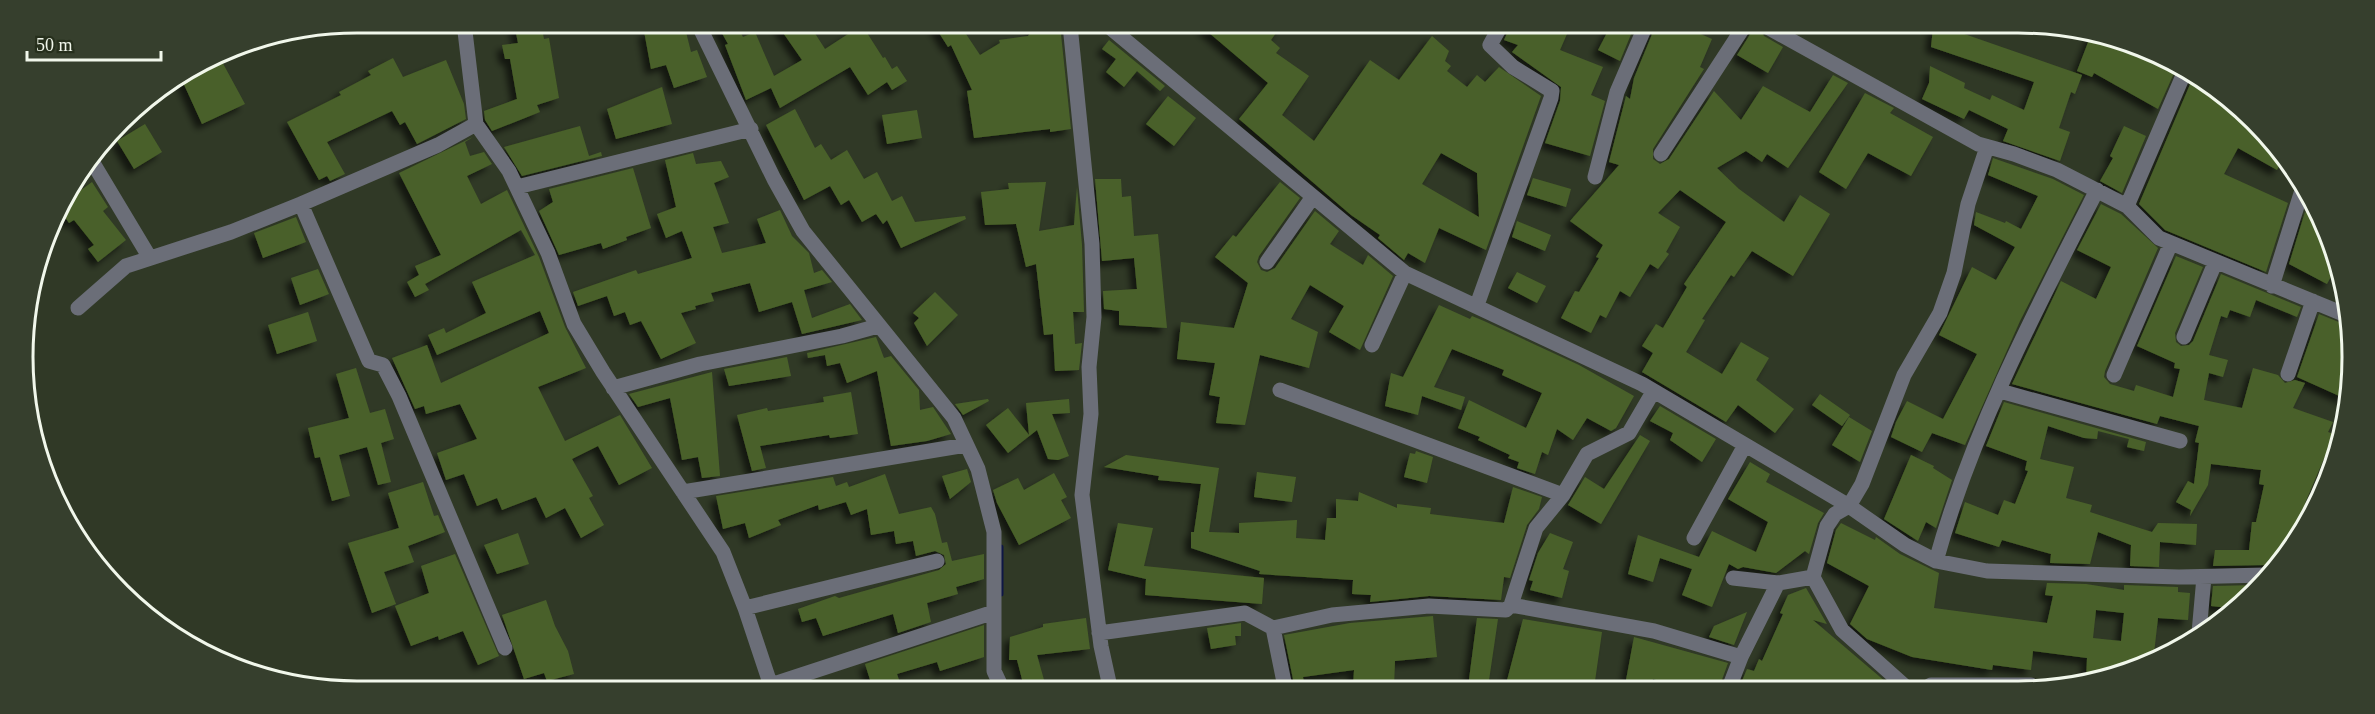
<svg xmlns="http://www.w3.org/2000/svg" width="2375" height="714" font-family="'Times New Roman',serif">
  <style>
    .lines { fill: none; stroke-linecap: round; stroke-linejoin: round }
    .stream { stroke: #0f1745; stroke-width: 5 }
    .building { fill: #496129; fill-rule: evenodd; filter: url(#shadow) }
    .minor { stroke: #6b6e78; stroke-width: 15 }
    .rim { fill: none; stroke: #f1f7eb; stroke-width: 3 }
  </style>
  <defs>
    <filter id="shadow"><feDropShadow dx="-5.5" dy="5.5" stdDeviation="3" flood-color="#0009"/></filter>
  </defs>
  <rect width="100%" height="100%" fill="#303926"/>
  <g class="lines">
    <path class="stream" d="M1001,547v47"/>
  </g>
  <path class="building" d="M514,23h27l3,16 5,-1 10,60 -22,7 3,7 -48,19 -7,-11 -1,-9 33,-12 -7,-40h-5l-3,-14 16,-2z
    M684,24l7,28 6,-2 10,27 -33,11 -8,-23 -15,4 -7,-38z
    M717,24h19l7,13 12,-5 19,44 28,-16 -25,-36h32l16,25 37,-24 21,33 2,-1 7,12 5,-3 10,15 -15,9 -5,-8 -19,13 -18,-28 -70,41 -9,-20 -25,12 -21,-55 3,-1z
    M934,25h26l20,30 20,-12 -1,-3 29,-4 8,-11h24l11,104 -21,3v-3l-76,9 -7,-47 5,-1 -21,-45 -3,2z
    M1201,26h80l-10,14 9,8 -4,5 33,23 -27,39 32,26 56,-81 29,20 33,-44 17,15 -4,10 6,5 -4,5 20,16 10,-12 8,7 14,-15 42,29 -55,154 -47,-22 -14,35 -17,-10 -4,7 -26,-22 2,-3 -29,-20 -112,-96 29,-36zM1441,153l36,20 2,44 -57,-33z
    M1510,27h60l-10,23 43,17 -12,28 14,6 -15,55 -45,-13 15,-42 1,-14 -49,-35 6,-7 -14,-5z
    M1610,27h24l-14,34 -22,-11z
    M1655,27h30l27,12 -12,28 4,2 -51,80v10l7,5 9,-5 45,-68 27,29 22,-34 47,26 23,-37 15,8 -60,85 -21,-14 -5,8 -16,-11 -29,17 22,21 45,33 16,-27 30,19 -37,62 -41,-25 -18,26 -3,-2 -29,44 3,1 -19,32 36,22 19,-32 28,16 -13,22 38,29 -19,24 -37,-28 -12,17 -84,-50 11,-19 -11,-7 14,-22 7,4 24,-41 -3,-3 42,-62 -46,-32 -22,23 22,14 -14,25 3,2 -11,15 -8,-5 -20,33 -10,-6 -14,27 -6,-3 -9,18 -30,-15 14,-27 4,1 20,-34 -3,-1 7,-12 -33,-24 49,-56 -10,-3 17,-66 4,3 4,-21z
    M1754,28h5l5,8 19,11 -15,26 -31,-18z
    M1933,28h14l135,47 -7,19 -4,-2 -12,36 11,4 -10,29 -57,-20 5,-12 -39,-19 -5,9 -42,-20 7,-16 1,-17 35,17 -1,5 26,12 2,-5 32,15 10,-28 -103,-35z
    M2092,32l37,16 45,25 -16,36 -64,-36 -2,4 -15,-6z
    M1109,40l56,46 -5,5 -23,-20 -13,16 -18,-15 10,-13 -14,-10z
    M220,58l25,46 -43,20 -21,-46z
    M393,58l10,19 43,-17 18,44 2,15 -49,25 -12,-22 -5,3 -8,-14 -65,31 18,32 -15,7 -3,-5 -8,4 -32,-58 54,-27 -2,-3 32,-17 -3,-4z
    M2194,75l10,4 79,80 -6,11 -39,-22 -14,26 64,29 -22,69 -101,-42 -26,-26z
    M662,87l10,37 -56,15 -9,-30z
    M1865,93l29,15 -4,5 43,24 -22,39 -43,-23 -22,36 -27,-17z
    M1168,96l28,22 -22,28 -28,-22z
    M795,109l20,39 6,-4 10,16 16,-10 17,29 13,-7 15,29 10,-5 13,26 50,-6 1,3 -65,29 -14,-28 -4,4 -7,-10 -14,8 -13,-22 -8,5 -11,-19 -26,14 -38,-75z
    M917,110l5,28 -35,6 -5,-29z
    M145,124l17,28 -28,17 -17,-28z
    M580,126l9,30 12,-4 1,4 -80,20 -18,-29z
    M2124,126l22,10 -24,57 -22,-12 13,-23 -3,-2z
    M473,137l-8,5 5,14 14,-4 8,12 -25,12 14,28 26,-14 32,67 26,70 21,41 -48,19 27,54 55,-26 32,53 -33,17 -21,-39 -26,13 21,37 -4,2 15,27 -23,13 -16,-30 -19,10 -10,-21 -34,13 -5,-12 -20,8 -13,-32 -18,6 -9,-27 40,-14 -17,-35 -34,10 -2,-8 -9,3 -23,-51 35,-13 14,38 108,-50 -9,-22 -103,44 -9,-20 16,-7 2,5 40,-20 -14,-31 63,-27 -14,-25 -96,54 4,6 -14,7 -8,-15 12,-7 -4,-9 26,-11 -42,-82z
    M693,153l3,11 25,-3 8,16 -15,6 15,40 -16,4 9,26 44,-10 -9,-24 23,-9 12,26 17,17 5,20 8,-3 10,12 -28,8 8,28 38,-14 12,16 -60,14 -10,-32 -33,10 -9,-29 -39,10 3,8 -19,5 1,3 -15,4 15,30 -35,16 -20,-38 -11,4 -5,-13 -11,4 -7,-20 -29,10 -5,-14 63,-22 2,4 54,-16 -10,-27 -16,7 -9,-24 19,-7 -11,-47z
    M1993,158l60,21 31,16 -64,126 -55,124 -33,-12 -10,19 -31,-15 5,-15 11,-21 36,18 34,-65 -38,-19 33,-68 24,13 19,-33 -41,-22 2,-13 29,11 1,-2 15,8 17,-33 -50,-21z
    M633,168l18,60 -25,9 1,3 -24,9 -2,-6 -42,12 -20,-44 14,-9 -4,-13z
    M1533,178l38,11 -5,18 -39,-12z
    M1095,179h26l1,18 9,-1 3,40 24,-2 9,94 -48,-3v-14l-15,-2 -1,-18 34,-2 -3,-31 -32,3z
    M92,182l16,25 -5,4 23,29 -28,22 -10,-13 6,-4 -20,-25 -5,3 -11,-16z
    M1046,182l-7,49 35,-6 3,-38 5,58 2,67h-11l2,32 7,-1 -3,27 -24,1 -2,-37 -9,1 -8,-71 -10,3 -10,-43 -31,1 -4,-33 28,-3 -1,-6z
    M1280,182l20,16 -41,58 -2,6 4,8 6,2 8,-4 40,-57 24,20 -9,13 33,21 5,-10 25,21 -33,74 -31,-18 15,-26 -34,-21 -19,34 27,13 -9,36 -49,-13 -15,70 -29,-2 4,-26 -11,-2 6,-32 -38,-4 4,-37 53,6 14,-45 -33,-26 18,-22 3,2z
    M2101,204l20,10 37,34 -53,123 -1,6 6,7 24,7 2,-6 37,12 7,-28 -6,-1 1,-5 -38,-17 39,-90 27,11 -28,66 1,9 5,4 8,-1 4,-4 28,-67 80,33 -4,10 -41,-17 -6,17 -20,-7 -3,8 -6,-2 -12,39 19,5 -5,17 -14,-4 -5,27 38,8 11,-40 25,7 7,8 10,-3 10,3 -12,25 40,14 -5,10 13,5 -9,22 -7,-3 -20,47 -6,32 -27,33 -6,-3 -53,1 2,-16h34l3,-28h4l8,-37 -5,-1 2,-14 -50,-6 -3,21 -18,31 1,-6 -15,-8 12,-21 6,3 5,-41 -4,-1 4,-16 -39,-10 -3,8 -145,-40 49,-103 35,18 15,-32 -34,-17z
    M2305,212l10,4 21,51 -9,17 -38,-20z
    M296,217l10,25 -43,16 -9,-25z
    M1517,221l34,14 -6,16 -33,-14z
    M318,269l11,25 -29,11 -9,-27z
    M1517,272l29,14 -9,17 -29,-15z
    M935,292l23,23 -31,31 -13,-23 5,-5 -6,-5z
    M1439,305l31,14 2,-3 12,5 95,44 55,31 -18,32 -5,3 -24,-13 -14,22 -16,-11 -9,26 -6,-3 -7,22 -18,-6 2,-6 -11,-4 2,-3 -32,-15 2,-3 -22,-9 11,-28 57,28 16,-35 -40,-18 2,-5 -52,-21 -18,38 31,10 -4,13 -39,-14 -4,19 -33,-9 6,-33 12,4z
    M308,312l9,29 -40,13 -9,-29z
    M2319,314l27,11v74l-49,-22z
    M876,337l8,21 7,-2 28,34 1,20 13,-3 18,27 -24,7 -36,5 -14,-75 -30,12 -7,-20 -13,3 -2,-11 -17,3 -1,-5z
    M787,357l4,19 -62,10 -5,-17z
    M356,368l14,45 15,-4 9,30 -13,4 10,39 -13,3 -11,-38 -28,8 11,41 -18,5 -12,-44 -5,1 -7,-30 41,-10 -13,-44z
    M712,372l8,104 -18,2 -4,-21 -16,3 -12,-62 -32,9 -9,-13z
    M851,392l7,42 -28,4 -1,-3 -69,11 6,22 -14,3 -15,-56 30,-7 1,3 56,-9 -1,-5z
    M1820,394l30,21 -8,11 -30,-21z
    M988,399l1,2 -26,14 -8,-11z
    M1069,399l1,14 -18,1 17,42 -11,4 -10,-1 -11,-29 -29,23 -22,-28 22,-17 21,27 -3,-32z
    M2004,402l142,40 -2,9 -17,-4 2,-8 -31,-8 -1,8 -13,-1 -36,-12 -8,33 34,8 -8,31 26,7 -2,7 62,20 6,-9 39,1 -1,21 -36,-3 -1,25 -29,-1 1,-21 -33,-13 -8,32 -40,-1 1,-9 -49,-14 -3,7 -44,-14 10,-31 33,13 6,-15 11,4 13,-33 -3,-1 2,-9 -41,-15z
    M1660,406l56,33 -14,23 -32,-22 3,-7 -23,-12z
    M1849,417l23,14 -12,31 -28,-17z
    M1640,435l10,6 -49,83 -33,-19 17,-28 19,12z
    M1416,451l17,6 -6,26 -23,-6 6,-24 5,1z
    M1126,455l93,13 -10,64 30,1v-10l58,-3 -1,18 29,2 2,-22h9v-19l22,2 1,-9 38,16v-4l34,4 -1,6 74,9 9,-36 29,10 -3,12 -12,16 -17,53 -6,-1 -3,23 -72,-4 -59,6 1,-7 -19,-1 1,-14 -94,-6 1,-3 -69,-23v-16h3l7,-48 -43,-4 1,-4 -55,-9z
    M1911,455l23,11 -1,2 19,12 -16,48 -10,-6 -8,19 -34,-22z
    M1750,462l20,12 -4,8 58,31 -6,10 -9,31 -4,-3 -29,22 -33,-6 -5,2 -9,-5 -17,43 -30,-12 10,-26 -32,-11 -7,24 -25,-8 10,-39 61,22 13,-26 44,21 12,-30 -40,-23z
    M967,469l4,13 -21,17 -8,-23z
    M1257,472l39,5 -4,25 -38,-5z
    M1054,473l13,24 -6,3 10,18 -52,27 -22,-42 -4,-13 25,-12 6,12z
    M885,474l14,40 32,-7 4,7 7,29 5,-1 5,19 32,-7v25l-28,8 2,7 -31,9 4,19 -33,11 -5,-19 -70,22 -7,-18 -14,4 -4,-13 37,-13 4,2 100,-28 7,-6 -2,-9 -9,-4 -19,5 -3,-15 -17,3 -2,-13 -23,4 -4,-26 -16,6 -5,-13 -27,8 -1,-5 -40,15 3,5 -32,13 -4,-15 -22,6 -7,-33 117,-19 3,9 11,-4 2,5z
    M423,482l11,34 4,-1 7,17 -37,14 6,16 -30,10 12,32 -24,9 -24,-70 51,-15 -11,-35z
    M1118,523l35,5 -9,38 120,12 -2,26 -117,-9 1,-16 -38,-9z
    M1841,523l34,17 1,-3 24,17 39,19 -5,35 113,15 6,-27 -8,-1 2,-12 39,1 38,6v-5l54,2v5l12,1 -2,27 -30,-2 -5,44 -67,20 1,-24 -54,-7 -2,19 -38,-5 -1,5 -80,-13 -45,-18 -17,-15 19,-38 -42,-23 9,-33zM2096,610l28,3 -3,28 -28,-3z
    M518,533l11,31 -32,10 -13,-29z
    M1550,533l23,9 -10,27 6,2 -7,27 -32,-8 3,-9 -4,-1 9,-27z
    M455,554l44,102 -21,9 -15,-34 -24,9 -1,-4 -27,10 -16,-40 34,-13 -8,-27z
    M2258,585l-20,24 -27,-3 2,-20z
    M1806,588l21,36 -14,-4 80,68h-154l8,-19 7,2 5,-12 3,2 21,-47 -3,-1 8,-18z
    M546,600l9,26 13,25 6,23 -27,7 -3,-8 -20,6 -22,-64z
    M1747,612l-13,33 -25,-8 5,-11z
    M1433,616l4,41 -42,4 -1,26h-41l1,-17 -51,7 1,6 -10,1 -10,-49 66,-12z
    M1086,618l4,31 -53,6 9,32h-22l-7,-27h-8l1,-23 33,-10v-3z
    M1477,618l21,1 -10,68h-20z
    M1523,619l79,13 -8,56h-89z
    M1241,623v13h-6l1,9 -25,4 -4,-21z
    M984,625v32l-44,14 -3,-9 -40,12 4,12h-29l-7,-22z
    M1634,637l94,26 -9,25h-39l-27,-9 -2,7 -25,-6z"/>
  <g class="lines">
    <path class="minor" d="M464,23l12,101 33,47 39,82 26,71 29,48 120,180 22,56 26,78
      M698,24l76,155 29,52 151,187 24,51 16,63v139l7,15
      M1070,25l22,219 2,73 -5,50 2,47 -9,81 19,151 9,41
      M1107,25l298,248 237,111 207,122 56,39 31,16 51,10 192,6 87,-2
      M1769,28l209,116 36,10 43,16 70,36 32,32 187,77
      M1661,154l82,-126
      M93,163l57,95
      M1595,177l22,-85 28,-65
      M517,187l234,-58
      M301,204l68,157 14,4 16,31 106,252
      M2127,206l58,-135
      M1267,262l45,-64
      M2272,286l31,-99
      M1477,305l74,-207 1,-7 -39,-24 -23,-22 10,-18
      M78,308l48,-42 105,-34 70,-28 137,-59 38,-21
      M2184,337l31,-74
      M1372,345l33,-72
      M2288,374l25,-73
      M2114,375l57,-132
      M613,388l87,-24 142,-28 36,-10
      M1280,390l283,105
      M2000,391l180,50
      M683,492l283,-47
      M2314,509v-2
      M1694,538l51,-93
      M1936,561c36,-130 100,-252 161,-371
      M1733,578l45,5 35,-6
      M1511,605l143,26 87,26
      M745,608l192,-47
      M1273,628l12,59
      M1099,633l146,-20 28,15 59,-13 97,-9 77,4 5,-5 25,-77 27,-33 24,-41 42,-21 24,-41
      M2199,633l5,-56
      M771,685l223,-73
      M1729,688l12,-31 37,-74
      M1907,688l-65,-58 -29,-53 14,-51 8,-12 14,-8 13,-22 42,-109 36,-62 14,-40 14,-69 19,-57
      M1926,688l5,-3h100"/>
  </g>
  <path d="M0 0H2375V714H0ZM357 33H2018A324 324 0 0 1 2342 357V357A324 324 0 0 1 2018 681H357A324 324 0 0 1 33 357V357A324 324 0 0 1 357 33Z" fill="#363f2d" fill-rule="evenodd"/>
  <path class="rim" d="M357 33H2018A324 324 0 0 1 2342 357V357A324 324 0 0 1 2018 681H357A324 324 0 0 1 33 357V357A324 324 0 0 1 357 33Z"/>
  <path d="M27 51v9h134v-9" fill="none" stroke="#f1f7eb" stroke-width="3"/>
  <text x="36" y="51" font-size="18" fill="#f1f7eb" stroke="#262f1c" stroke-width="4.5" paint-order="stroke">50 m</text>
</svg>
